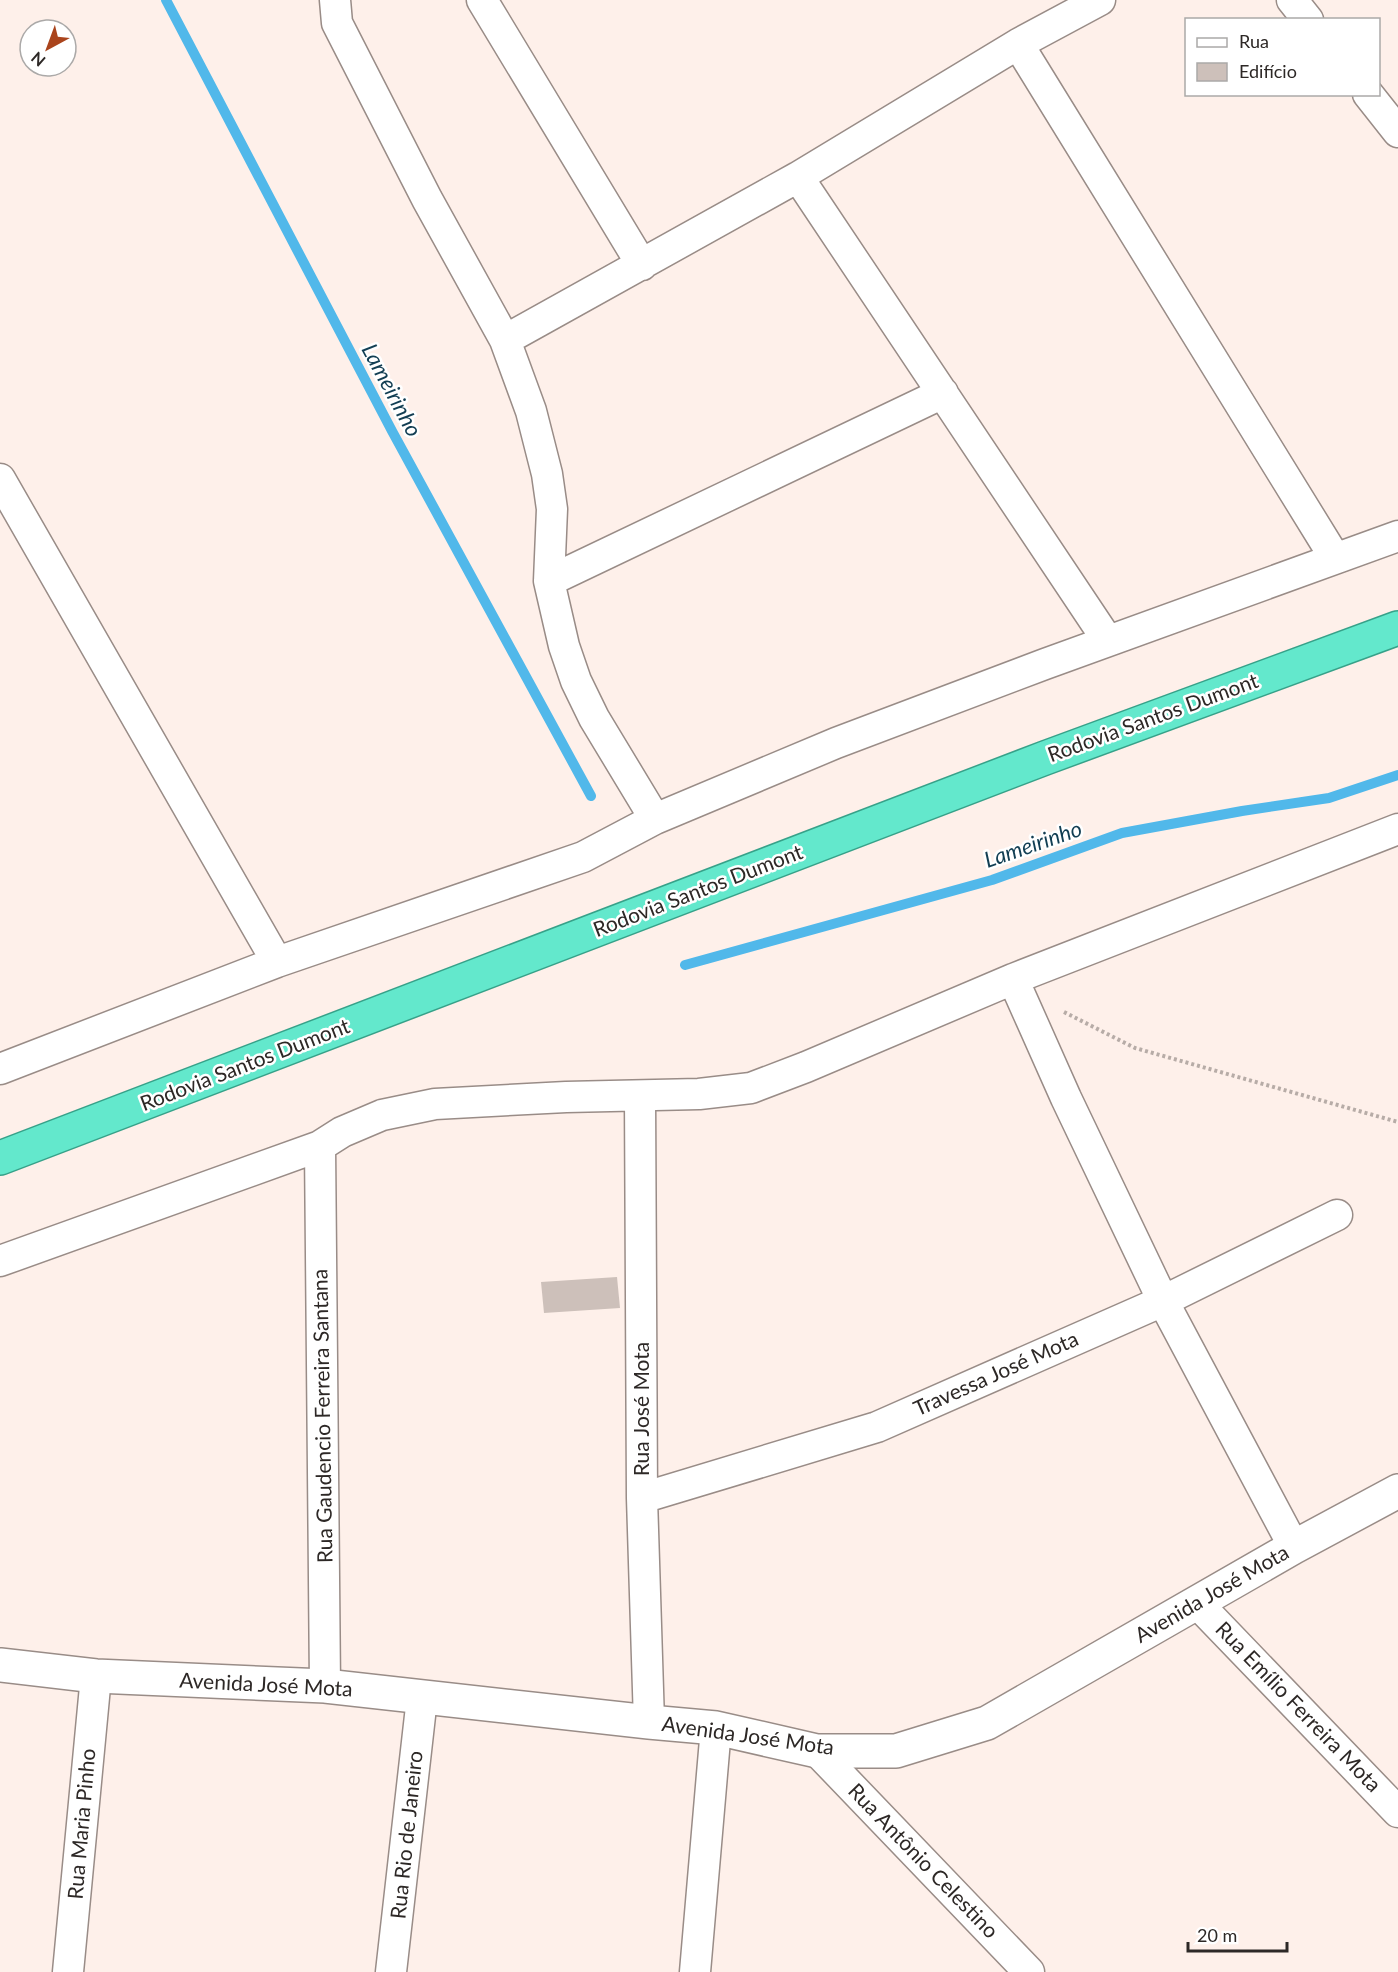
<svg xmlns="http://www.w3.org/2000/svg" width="1398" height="1972" font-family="Lato,sans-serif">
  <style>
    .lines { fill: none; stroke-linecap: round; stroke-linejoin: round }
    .stream { stroke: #51b8ea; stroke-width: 10 }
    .building { fill: #cdc0ba }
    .minor-casing { stroke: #998c87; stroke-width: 33 }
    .secondary-casing { stroke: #998c87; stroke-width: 36 }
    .trunk-casing { stroke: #37a189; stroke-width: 36 }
    .path { stroke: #b7aca7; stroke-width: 4; stroke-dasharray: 3 3; stroke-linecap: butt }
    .minor { stroke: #fff; stroke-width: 30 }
    .secondary { stroke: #fff; stroke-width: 33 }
    .trunk { stroke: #63e8cc; stroke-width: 33 }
    .labels { text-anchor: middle; stroke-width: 5; stroke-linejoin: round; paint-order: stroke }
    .street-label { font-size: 21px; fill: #2d2826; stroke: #fff }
    .water-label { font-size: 22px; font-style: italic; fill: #123e53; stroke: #fff }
  </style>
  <rect width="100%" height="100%" fill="#fef0ea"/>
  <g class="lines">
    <path class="stream" d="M166,0l226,431 199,365
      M685,965l307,-85 130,-47 120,-22 87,-13 69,-23"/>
  </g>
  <path class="building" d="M617,1277l3,31 -76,5 -3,-31z"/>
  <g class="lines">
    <g class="minor-casing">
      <path id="minor" d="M335,0l2,23 90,176 78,141 26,71 16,63 5,35 -3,72 15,65 12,35 18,37 61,101
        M482,0l160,265
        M1292,0l16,20
        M1018,44l317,514
        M1368,94l30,38
        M798,177l310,464
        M505,340l293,-163 220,-133 82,-44
        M0,479l277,483
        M549,581l394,-188
        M1013,979l385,-150
        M0,1069l277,-107 306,-105 72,-38 181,-76 209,-79 353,-128
        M640,1096l2,402 7,224
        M320,1146l5,540
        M0,1261l320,-115 22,-14 40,-17 53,-11 131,-7 133,-3 52,-6 55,-21 207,-88 53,119 97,203 131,246
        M642,1498l235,-71 286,-126 174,-86
        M1197,1603l201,209
        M817,1751l212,221
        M68,1972l28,-296
        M391,1972l31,-274
        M695,1972l21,-244"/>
    </g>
    <g class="secondary-casing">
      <path id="secondary" d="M0,1665l96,11 229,10 324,36 67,6 101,23h79l91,-28 307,-176 104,-56"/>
    </g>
    <g class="trunk-casing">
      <path id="trunk" d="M0,1158l1045,-400 353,-130"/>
    </g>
    <path class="path" d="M1064,1012l71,36 263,74"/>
    <use href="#minor" class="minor"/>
    <use href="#secondary" class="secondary"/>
    <use href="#trunk" class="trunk"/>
  </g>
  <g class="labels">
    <g class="street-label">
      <text transform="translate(1153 718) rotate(-20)" y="7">Rodovia Santos Dumont</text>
      <text transform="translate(698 891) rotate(-21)" y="7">Rodovia Santos Dumont</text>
      <text transform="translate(245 1065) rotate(-21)" y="7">Rodovia Santos Dumont</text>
      <text transform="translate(996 1374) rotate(-24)" y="7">Travessa José Mota</text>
      <text transform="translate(642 1409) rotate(-90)" y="7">Rua José Mota</text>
      <text transform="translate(323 1416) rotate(-91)" y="7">Rua Gaudencio Ferreira Santana</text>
      <text transform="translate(1212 1594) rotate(-30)" y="7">Avenida José Mota</text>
      <text transform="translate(266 1685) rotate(3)" y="7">Avenida José Mota</text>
      <text transform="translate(1298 1707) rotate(46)" y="7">Rua Emílio Ferreira Mota</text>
      <text transform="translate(748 1736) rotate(8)" y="7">Avenida José Mota</text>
      <text transform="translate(82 1824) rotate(-85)" y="7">Rua Maria Pinho</text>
      <text transform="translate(407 1835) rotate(-84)" y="7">Rua Rio de Janeiro</text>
      <text transform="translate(923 1861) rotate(46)" y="7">Rua Antônio Celestino</text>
    </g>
    <g class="water-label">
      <text transform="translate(392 390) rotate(62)" y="8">Lameirinho</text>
      <text transform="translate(1033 844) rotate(-19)" y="8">Lameirinho</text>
    </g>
  </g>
  <rect x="1185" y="18" width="195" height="78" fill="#ffffff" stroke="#aba9a8" stroke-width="1.5"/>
  <rect x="1197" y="38" width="30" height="9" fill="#ffffff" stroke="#aba9a8" stroke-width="1.5"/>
  <text x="1239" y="48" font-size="18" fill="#2d2826">Rua</text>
  <rect x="1197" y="63" width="30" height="18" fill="#cdc0ba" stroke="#aba9a8" stroke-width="1.5"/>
  <text x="1239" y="78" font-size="18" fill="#2d2826">Edifício</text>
  <g transform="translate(48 48) rotate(221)"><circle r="28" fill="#ffffff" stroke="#aba9a8" stroke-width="1.5"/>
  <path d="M0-4.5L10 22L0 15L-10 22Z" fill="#aa441c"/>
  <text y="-9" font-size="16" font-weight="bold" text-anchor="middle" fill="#2d2826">N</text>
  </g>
  <path d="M1188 1942v9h99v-9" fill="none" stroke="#2d2826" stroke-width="3"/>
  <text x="1197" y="1942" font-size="18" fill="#2d2826" stroke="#ffffff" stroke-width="4.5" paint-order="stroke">20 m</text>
</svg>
